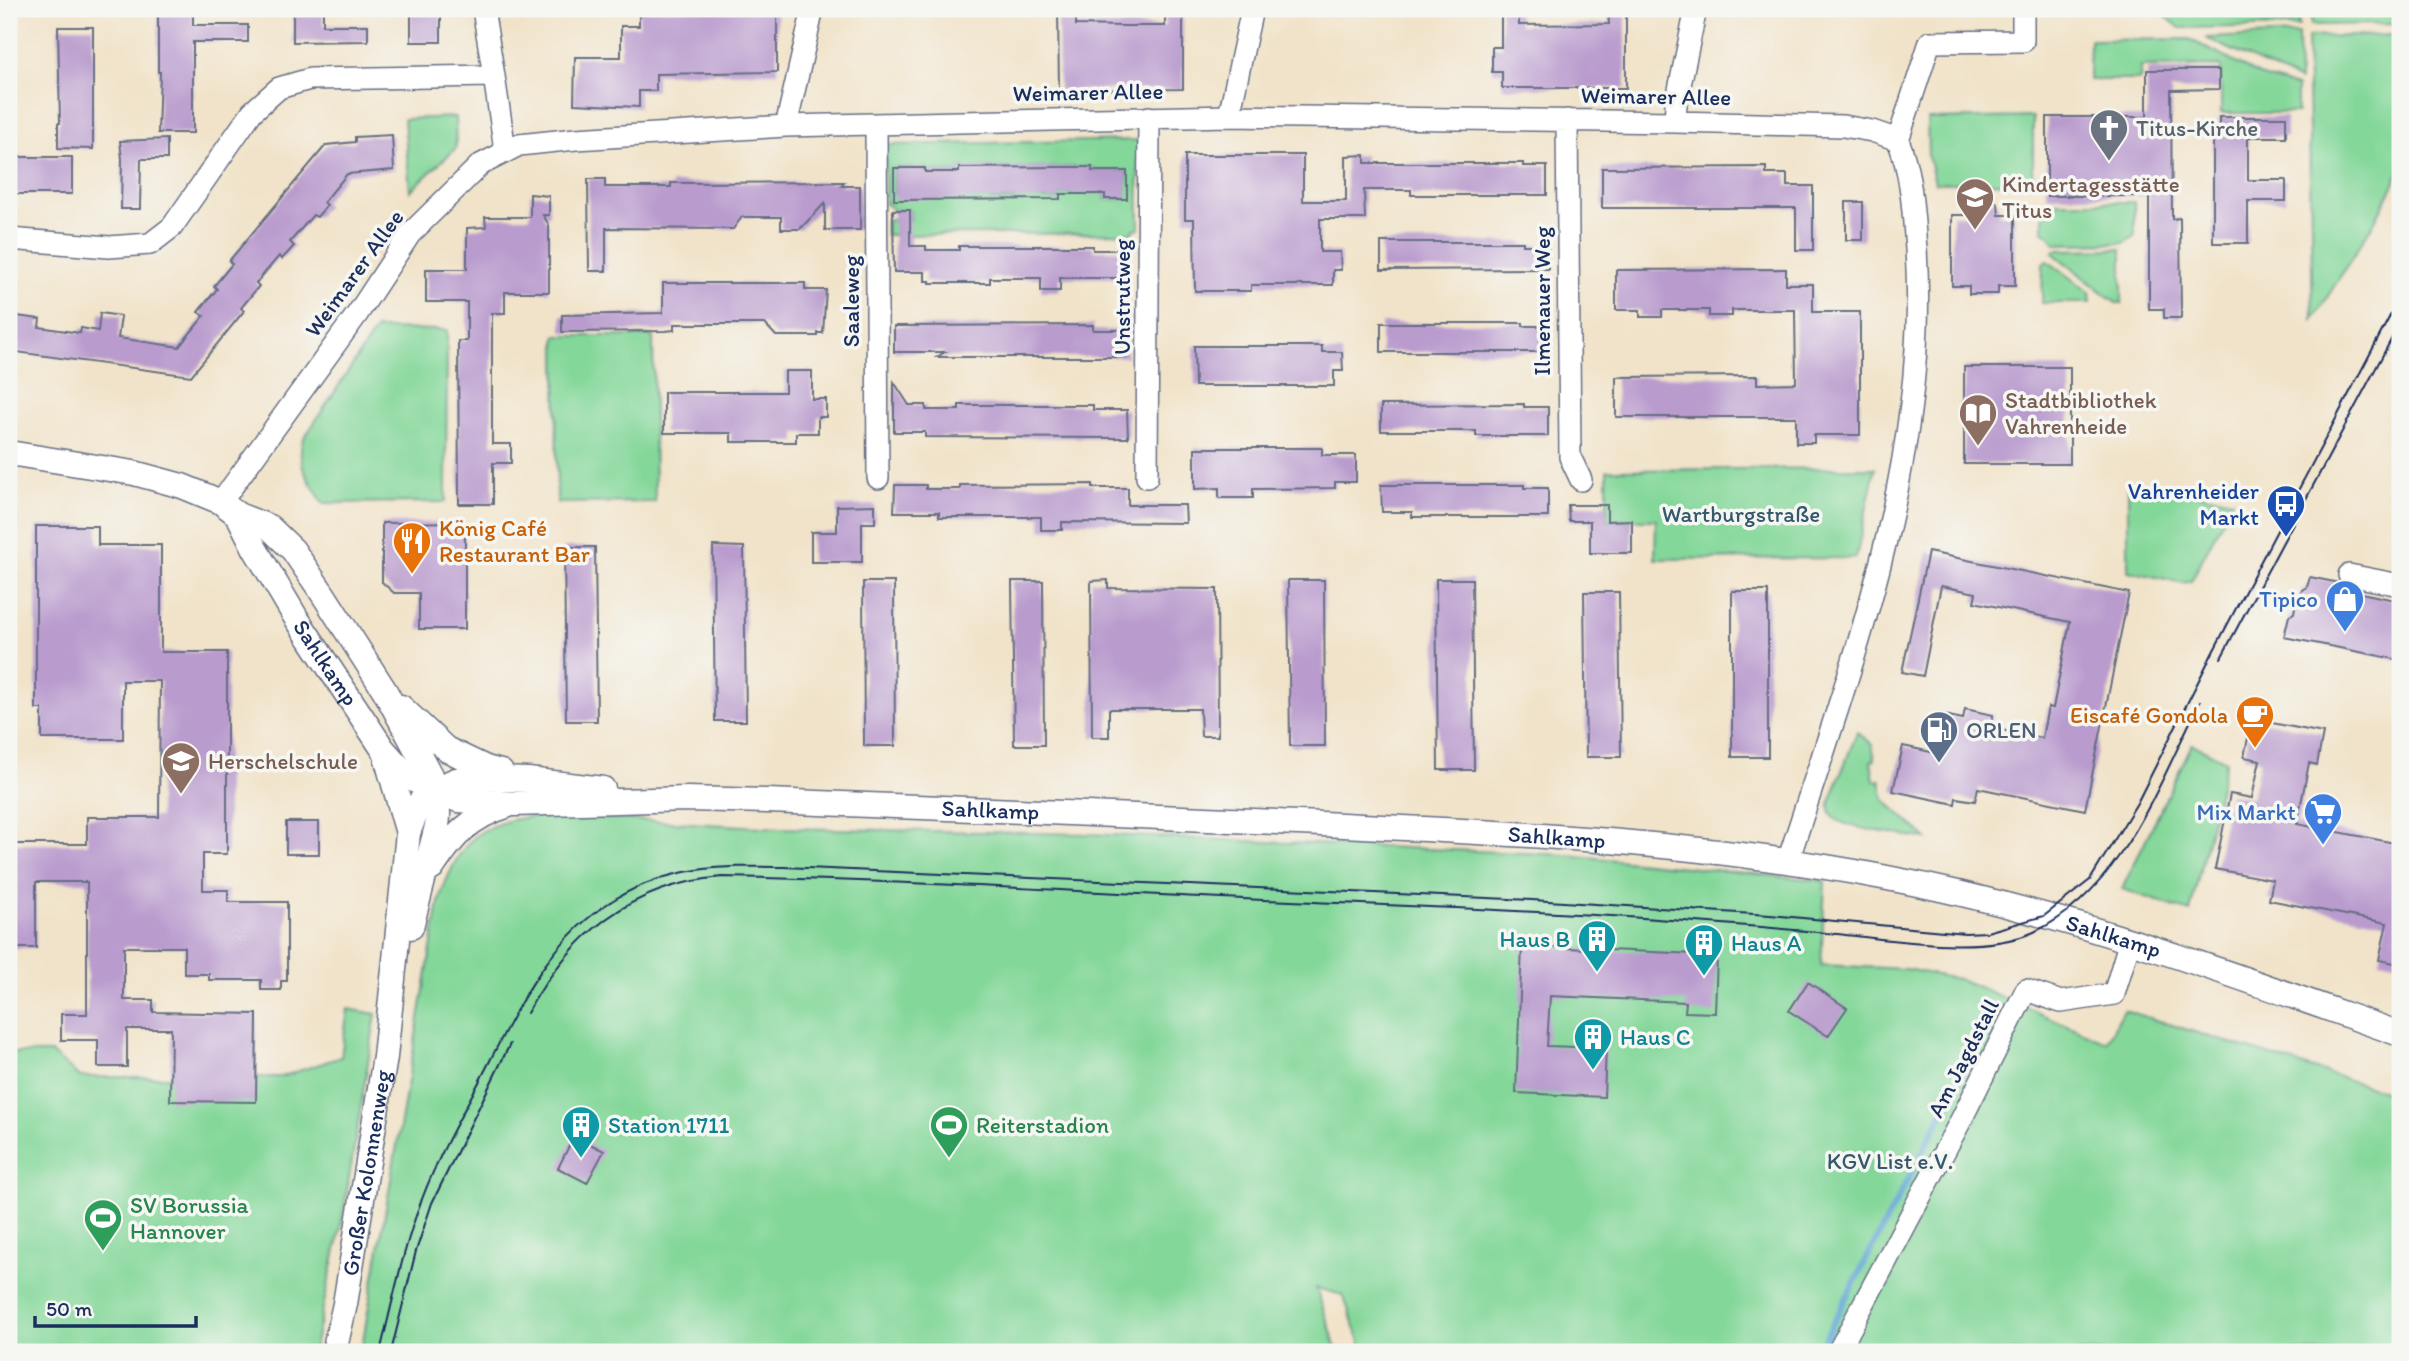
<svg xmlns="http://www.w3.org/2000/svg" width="2409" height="1361" font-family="Itim,sans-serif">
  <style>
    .green { fill: #83d799; stroke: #4f837c; stroke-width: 2; fill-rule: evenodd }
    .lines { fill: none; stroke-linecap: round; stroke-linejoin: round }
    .stream { stroke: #5ea5d4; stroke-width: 6 }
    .building { fill: #b99bce }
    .minor-casing { stroke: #666e83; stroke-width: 24 }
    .tertiary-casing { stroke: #666e83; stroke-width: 27 }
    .minor { stroke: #fff; stroke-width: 21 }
    .tertiary { stroke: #fff; stroke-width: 24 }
    .tram { stroke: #1b2f5e; stroke-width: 2 }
    .labels { text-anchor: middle; stroke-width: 7; stroke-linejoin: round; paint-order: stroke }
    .street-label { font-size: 23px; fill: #1b2f5e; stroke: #f6f6f2 }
    .worship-label { font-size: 23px; fill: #5b616d; stroke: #f6f6f2; text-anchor: start }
    .education-label { font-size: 23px; fill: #785e54; stroke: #f6f6f2; text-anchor: start }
    .transit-label { font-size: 23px; fill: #164399; stroke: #f6f6f2; text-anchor: end }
    .park-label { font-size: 23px; fill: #35596d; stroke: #f6f6f2 }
    .food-label { font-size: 23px; fill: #c56008; stroke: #f6f6f2; text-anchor: start }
    .shop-label { font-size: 23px; fill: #366cbe; stroke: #f6f6f2; text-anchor: end }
    .service-label { font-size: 23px; fill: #4e5e75; stroke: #f6f6f2; text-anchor: start }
    .culture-label { font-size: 23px; fill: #0d838f; stroke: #f6f6f2; text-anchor: start }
    .leisure-label { font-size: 23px; fill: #27864d; stroke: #f6f6f2; text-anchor: start }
  </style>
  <rect width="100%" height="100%" fill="#f6f6f2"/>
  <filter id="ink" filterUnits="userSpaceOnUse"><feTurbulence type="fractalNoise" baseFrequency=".0143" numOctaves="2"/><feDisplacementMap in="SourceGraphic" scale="14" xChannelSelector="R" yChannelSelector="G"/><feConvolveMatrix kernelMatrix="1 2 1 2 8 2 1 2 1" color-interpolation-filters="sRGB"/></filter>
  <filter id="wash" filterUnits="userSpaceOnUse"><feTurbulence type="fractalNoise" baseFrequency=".00686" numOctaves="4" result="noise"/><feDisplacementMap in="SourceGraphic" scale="28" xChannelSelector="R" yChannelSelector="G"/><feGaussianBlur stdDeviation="1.57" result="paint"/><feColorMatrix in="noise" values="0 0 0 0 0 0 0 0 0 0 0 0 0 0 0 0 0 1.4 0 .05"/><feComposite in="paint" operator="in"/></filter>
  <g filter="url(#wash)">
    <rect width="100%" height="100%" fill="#f1e3c9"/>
    <path class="green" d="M2156,9h142l1,17 -119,2z
      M2311,9h89v15l-89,1z
      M2298,34l1,47 -93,-43z
      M2400,35v137l-25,49 -62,99 -6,-283z
      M2189,39l76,39 32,9v26h-76v-47l-80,1 -1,13h-51l1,-40z
      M455,117l1,31 -46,43 -6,-72z
      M2033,117v65l-98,1 -7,-27 -1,-37z
      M1138,140l1,89h-5l-1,4 -247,2v-15h24v-10h-19v-3l-6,-3v-59zM1092,167v4h35l-1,28h-21v-6l-45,1 -1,5h-18v-5l-32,6h-19v-6h-96v-26h31v4h34l1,-4z
      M2043,202h91l1,33 -11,8 -69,1 -6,-10 -6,-3z
      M2122,249v54h-6l-63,-50 2,-3z
      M2048,261l42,32 1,10h-49l1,-40z
      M376,329l71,1 -1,172 -123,1c-13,-22 -28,-38 -20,-63z
      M556,336h97l2,166 -98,1z
      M1875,468l-19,90 -201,1 1,-39h-49v-50z
      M2128,483l105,17 -42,81 -7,2 -56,-12z
      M9,515h7v49h-7z
      M1857,732l15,12 3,16 -4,1 3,20 6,-1 4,20 43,39c-21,-4 -72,-9 -88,-18 -8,-4 -10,-11 -9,-19z
      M2192,744l34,17 -36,151 -68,-23z
      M547,815l232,13 309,6 479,21 258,26 -4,84 85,4 56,11 144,62 18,-32 276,86v256h-1036l-21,-57 -27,-7 22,64h-977l79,-455c23,-62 40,-76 107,-82z
      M348,1009l28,5 -35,213 -28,125h-304v-299h42l29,24h201l60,-20z"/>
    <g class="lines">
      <path class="stream" d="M1818,1352l180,-345"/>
    </g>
    <g id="blocks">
      <path class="building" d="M293,9h30v16h45v16l-75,1z
        M411,9h30v33h-30z
        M639,9h138v63l-121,2v17h-17v16l-65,-3 1,-47h46v-31h18z
        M1058,9h18v16l47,1h42v-17h18v80l-124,1z
        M1501,9h18v16l90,-1 -1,-15h18v79h-124v-16h-10v-25h9z
        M158,10h35v15h55v17h-55v91h-35l2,-61h-2z
        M58,27h35v122l-35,-1v-25h2z
        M2147,70h72v19l-48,1 1,129 8,-1 1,100h-17v-9h-15v-113h-102v-79h100z
        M2219,117h67v20h-38v43h38v21h-38v42h-35v-106h6z
        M392,135l2,35 -47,4 -23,28 3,3 -10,12 -4,-2 -23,27 4,4 -12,13 -3,-3 -23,27 3,3 -18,22 3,3 -53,65 -182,-25v-36l31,4 -1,8 41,6 1,-5 17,3 2,-18 21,3 -3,22 61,9 25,-31 -6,-4 19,-23 -3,-3 18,-22 -3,-3 97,-116 29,-3v-5z
        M167,139v20h-26l-1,50h-19l1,-50 -2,-18z
        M1185,155h118v46h43v-45l19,-1v8h158v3h24v29h-136v-5h-47l1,29h-45v33h20l1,18h-8v15h-82v6h-56l-1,-72h-9z
        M10,157h62v37h-62z
        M1058,167h34v4h35v28h-22v-5h-45v5l-166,1v-32h31v4h34v-4z
        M1766,167v7h21v12h26v64h-17v-42h-194v-40z
        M588,179h17v8h66v-4l173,-1 -3,4h19v44h-35v-27l-25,26h-19v-12h-39l-9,12 -127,-1v43h-17z
        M530,194l19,2v19h-6l6,10v67h-44v21h-13v131h19v19h-18v41h-34l-1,-163h9v-39h-41v-33h41v-41l19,-1 -1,-10h45z
        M1985,198l13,5 1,12h16v71h-17v8h-29v-8h-17v-71h17v-11z
        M1846,202h17v38h-17z
        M893,210h17v36h16v4h33v-4h134v4h34v28h-67v13h-19v-13h-51v5h-60v-2h-5v-9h-31z
        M1381,242h142v3h25v24l-167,1z
        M1786,269v15h27v28h47v123h-46v8h-18v-26h-180v-40l141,-1v8l39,-1 -1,-73h-63v6h-23v-6h-47v7h-22v-7h-24v-40z
        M663,283h142v7h21l-3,43h-5v3h-42l-11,-12h-91v6l-9,1 -103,1v-17l101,-2z
        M1381,323h142v3h25v26h-167z
        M1093,325v5h34v27h-190l8,-5h-51v-26z
        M1194,346h128v6h20l1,19h-9v15h-139z
        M1964,367h106v97h-106z
        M785,371h27v28h14v18h-8v16h-22v9h-65v-9h-67v-41h121z
        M894,382l15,23h17v5h33v-5h134v5h34l1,28 -203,-1v-5h-31z
        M1524,404v3h24v29h-72v-5h-95v-26z
        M1195,448h127v7h34v27h-21v6l-82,1v9h-34v-10l-24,1z
        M1093,484v4h35v17h57l1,18 -124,-1v8h-21v-13h-102v-5h-45l1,-27h31v4h34v-4z
        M1381,485h143v3h24v29h-136v-5h-30z
        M875,505v18h-13v39h-51v-30h26v-26z
        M1568,505h39v16l25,-1v33h-42v-32h-21z
        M465,522v107h-46v-36h-25l-12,-11v-59z
        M36,526h62v19h63v107h66v202h-24v36h25v12h59v79h-6v9h-20v-10h-52v-6h-25v-27h-60v53h29v12l104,2 -1,88 -86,-1 1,-72h-44v38h-29v-27h-37v-26h26v-132h-51v66h-27v-104h78v-27h72l1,-136h-37v58h-81v-30h-6z
        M713,546l31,1 2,174h-31z
        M564,547h31l2,174h-31z
        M1928,552l201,41 -44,217 -107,-22 -3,13 -19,-3 -1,6 -62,-13 10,-45 28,6 8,-38 24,5 2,-10 28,6 -2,13 51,10 6,-31 5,1 17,-86 -96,-20 2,-9 -35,-7 -18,90 -21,-4z
        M2310,577l29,6 -2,5 63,13v59l-116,-23 5,-21 5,-3 2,-12 4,-2 2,-9 5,-3z
        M1436,579h36l2,191h-36z
        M1108,580v8l109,1 1,147h-17l-1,-27h-91v28h-17l-1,-156z
        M1288,580h36l1,166h-35z
        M1012,581h31l1,164h-30z
        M863,582h31l1,164h-31z
        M1732,591h36v166h-36z
        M1584,592h35l2,165h-35z
        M2252,719l71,14 -6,32 -8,-2 -12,61 103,20v120l-21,-4 8,-37 -118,-23 4,-20 -58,-11 15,-75 22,4 8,-38 -16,-3z
        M286,822h33v32h-33z
        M1522,946l195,9 -2,58 -30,-1 1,-10 -136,-6 -3,50 59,2 -2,49 -88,-4z
        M1808,982l39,26 -19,28 -39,-25z
        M574,1136l30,15 -17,32 -29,-15z"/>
    </g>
  </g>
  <g filter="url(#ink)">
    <use href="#blocks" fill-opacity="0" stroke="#666e83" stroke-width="2"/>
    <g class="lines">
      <g class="minor-casing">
        <path id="minor" d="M494,76l11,74
          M1229,116l23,-107
          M1567,120l3,337 11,23
          M1675,122l1,-18 20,-95
          M876,124l2,354
          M786,126l27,-117
          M1898,140l32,-98 93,-1v-32
          M9,239l100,8 41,-3 22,-17 80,-115 27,-24 31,-9 184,-3 -11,-67
          M1147,477l2,-360
          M221,502l137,-189 52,-79 70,-69 39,-20 57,-6 210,-13 443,-10 446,6 168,4 29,5 26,9
          M2349,575l51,10
          M1788,861c64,-198 142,-401 128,-612 -3,-37 -4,-74 -18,-109
          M1838,1352l122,-230 66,-132 35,12 53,-8 16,-54"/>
      </g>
      <g class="tertiary-casing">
        <g id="tertiary">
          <path d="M9,453l125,20 48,13 39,16 17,13 31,12 24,23 30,44 62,97 45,84c6,17 10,33 7,51l-26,101"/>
          <path id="s1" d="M238,515l16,32 41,69 88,133 26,29 49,22 55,4 174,-5 81,2c170,6 339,14 509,21 202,9 406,17 605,55 178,33 348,97 518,157"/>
          <path d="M401,707l45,42 40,19 15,4"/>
          <path d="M387,760l21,73"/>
          <path d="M432,868c21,-31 37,-51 74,-62"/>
          <path id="s2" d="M334,1352l11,-48 40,-247 23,-224 12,-31 15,-13 21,-9 12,-2 60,2 75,9"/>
        </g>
      </g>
      <use href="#minor" class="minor"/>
      <use href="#tertiary" class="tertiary"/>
      <path class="tram" d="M2221,658l179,-335
        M527,1013c44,-78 103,-128 195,-136 166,3 333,13 500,21 145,7 290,11 435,21 56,4 113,8 169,14 60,5 152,24 208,-1 87,-40 125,-149 166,-230
        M380,1352c13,-51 23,-104 42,-153 15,-40 36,-78 56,-115 36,-69 68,-144 137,-185 56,-34 107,-33 169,-32l748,33 238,15 195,18 22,-1 57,-16 46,-36 47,-77 76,-151 187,-355
        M391,1352l25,-101 16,-48 78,-159"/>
    </g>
  </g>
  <defs>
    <g id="church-pin" transform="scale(2.0125)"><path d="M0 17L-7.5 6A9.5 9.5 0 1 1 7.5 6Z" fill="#6b7280" stroke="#f6f6f2"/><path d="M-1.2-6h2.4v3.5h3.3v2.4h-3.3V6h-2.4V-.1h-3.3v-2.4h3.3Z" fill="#fff"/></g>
    <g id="school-pin" transform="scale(2.0125)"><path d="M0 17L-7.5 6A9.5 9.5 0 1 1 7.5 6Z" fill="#8d6e63" stroke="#f6f6f2"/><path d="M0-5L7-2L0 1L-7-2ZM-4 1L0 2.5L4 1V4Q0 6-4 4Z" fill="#fff"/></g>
    <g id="library-pin" transform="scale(2.0125)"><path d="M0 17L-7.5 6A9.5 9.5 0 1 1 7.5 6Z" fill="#8d6e63" stroke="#f6f6f2"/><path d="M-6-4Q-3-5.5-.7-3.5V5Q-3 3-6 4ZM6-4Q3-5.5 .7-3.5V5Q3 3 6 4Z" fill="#fff"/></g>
    <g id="bus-pin" transform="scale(2.0125)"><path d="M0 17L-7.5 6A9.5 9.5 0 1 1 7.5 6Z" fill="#1a4fb4" stroke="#f6f6f2"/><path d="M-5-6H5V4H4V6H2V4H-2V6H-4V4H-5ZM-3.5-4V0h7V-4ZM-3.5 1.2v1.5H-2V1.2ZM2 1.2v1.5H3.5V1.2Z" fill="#fff"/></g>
    <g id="restaurant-pin" transform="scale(2.0125)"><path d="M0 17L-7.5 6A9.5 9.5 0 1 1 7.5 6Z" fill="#e8710a" stroke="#f6f6f2"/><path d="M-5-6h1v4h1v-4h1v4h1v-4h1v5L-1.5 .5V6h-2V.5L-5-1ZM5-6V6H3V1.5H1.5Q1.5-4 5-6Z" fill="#fff"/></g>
    <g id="shop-pin" transform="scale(2.0125)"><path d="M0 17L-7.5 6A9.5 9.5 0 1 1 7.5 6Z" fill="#3f7fe0" stroke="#f6f6f2"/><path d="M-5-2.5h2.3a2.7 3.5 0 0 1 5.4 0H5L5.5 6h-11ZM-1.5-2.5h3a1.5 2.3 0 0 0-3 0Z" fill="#fff"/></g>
    <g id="cafe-pin" transform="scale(2.0125)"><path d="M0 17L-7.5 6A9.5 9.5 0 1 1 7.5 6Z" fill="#e8710a" stroke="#f6f6f2"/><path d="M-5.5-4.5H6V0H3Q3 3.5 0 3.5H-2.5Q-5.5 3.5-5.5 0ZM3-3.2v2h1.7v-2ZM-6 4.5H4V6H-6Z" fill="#fff"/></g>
    <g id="fuel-pin" transform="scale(2.0125)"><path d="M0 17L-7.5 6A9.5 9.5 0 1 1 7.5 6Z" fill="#5c6f8a" stroke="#f6f6f2"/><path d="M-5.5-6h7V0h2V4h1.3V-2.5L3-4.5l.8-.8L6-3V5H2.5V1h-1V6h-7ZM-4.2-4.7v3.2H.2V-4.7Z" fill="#fff"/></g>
    <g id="supermarket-pin" transform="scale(2.0125)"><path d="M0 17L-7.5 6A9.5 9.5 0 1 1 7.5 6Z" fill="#3f7fe0" stroke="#f6f6f2"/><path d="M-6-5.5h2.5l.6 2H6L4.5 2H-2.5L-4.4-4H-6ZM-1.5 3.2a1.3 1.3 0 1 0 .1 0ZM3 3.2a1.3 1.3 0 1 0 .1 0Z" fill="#fff"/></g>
    <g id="building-pin" transform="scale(2.0125)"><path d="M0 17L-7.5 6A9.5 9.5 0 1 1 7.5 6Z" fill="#0f9aa8" stroke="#f6f6f2"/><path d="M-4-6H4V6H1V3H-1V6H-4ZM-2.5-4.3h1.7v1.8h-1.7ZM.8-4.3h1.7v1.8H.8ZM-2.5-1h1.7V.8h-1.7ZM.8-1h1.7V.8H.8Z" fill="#fff"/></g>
    <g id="stadium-pin" transform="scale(2.0125)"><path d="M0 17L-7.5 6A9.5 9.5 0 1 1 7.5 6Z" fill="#2e9e5b" stroke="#f6f6f2"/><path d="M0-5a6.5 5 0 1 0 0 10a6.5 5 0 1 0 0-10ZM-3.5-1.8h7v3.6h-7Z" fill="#fff"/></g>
  </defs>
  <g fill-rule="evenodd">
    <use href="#church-pin" x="2109" y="128"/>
    <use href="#school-pin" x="1975" y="197"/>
    <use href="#library-pin" x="1978" y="413"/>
    <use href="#bus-pin" x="2286" y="504"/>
    <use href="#restaurant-pin" x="412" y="541"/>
    <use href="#shop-pin" x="2345" y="599"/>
    <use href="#cafe-pin" x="2255" y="715"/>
    <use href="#fuel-pin" x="1939" y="730"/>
    <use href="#school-pin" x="181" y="761"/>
    <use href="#supermarket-pin" x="2323" y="812"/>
    <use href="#building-pin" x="1597" y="939"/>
    <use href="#building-pin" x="1704" y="943"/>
    <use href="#building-pin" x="1593" y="1037"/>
    <use href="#building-pin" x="581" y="1125"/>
    <use href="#stadium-pin" x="949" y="1125"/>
    <use href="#stadium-pin" x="103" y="1218"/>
  </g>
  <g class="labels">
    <g class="street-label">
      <text transform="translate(1088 92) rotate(-1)" y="8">Weimarer Allee</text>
      <text transform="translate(1656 96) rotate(1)" y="8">Weimarer Allee</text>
      <text transform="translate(354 273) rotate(-54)" y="8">Weimarer Allee</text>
      <text transform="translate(1122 297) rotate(-90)" y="8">Unstrutweg</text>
      <text transform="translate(851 301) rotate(-90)" y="8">Saaleweg</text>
      <text transform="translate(1542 301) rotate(-90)" y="8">Ilmenauer Weg</text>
      <text dy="8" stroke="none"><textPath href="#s1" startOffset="172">Sahlkamp</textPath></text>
      <text dy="8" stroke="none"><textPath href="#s1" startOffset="901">Sahlkamp</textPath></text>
      <text dy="8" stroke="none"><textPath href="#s1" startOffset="1468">Sahlkamp</textPath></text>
      <text dy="8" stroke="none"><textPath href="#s1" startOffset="2035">Sahlkamp</textPath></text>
      <text transform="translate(1963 1058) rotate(-63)" y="8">Am Jagdstall</text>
      <text dy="8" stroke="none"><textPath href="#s2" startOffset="182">Großer Kolonnenweg</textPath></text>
    </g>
    <g class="worship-label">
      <text x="2136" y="136">Titus-Kirche</text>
    </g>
    <g class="education-label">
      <text x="2002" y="192">Kindertagesstätte<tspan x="2002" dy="26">Titus</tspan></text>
      <text x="2005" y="408">Stadtbibliothek<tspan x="2005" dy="26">Vahrenheide</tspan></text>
      <text x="208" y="769">Herschelschule</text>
    </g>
    <g class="transit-label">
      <text x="2259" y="499">Vahrenheider<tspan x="2259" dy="26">Markt</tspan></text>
    </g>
    <g class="park-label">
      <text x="1741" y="522">Wartburgstraße</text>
      <text x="1890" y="1169">KGV List e.V.</text>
    </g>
    <g class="food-label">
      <text x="439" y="536">König Café<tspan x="439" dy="26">Restaurant Bar</tspan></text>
      <text x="2228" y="723" text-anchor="end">Eiscafé Gondola</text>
    </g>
    <g class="shop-label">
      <text x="2318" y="607">Tipico</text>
      <text x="2296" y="820">Mix Markt</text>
    </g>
    <g class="service-label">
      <text x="1966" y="738">ORLEN</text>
    </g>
    <g class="culture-label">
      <text x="1570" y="947" text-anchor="end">Haus B</text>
      <text x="1731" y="951">Haus A</text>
      <text x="1620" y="1045">Haus C</text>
      <text x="608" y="1133">Station 1711</text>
    </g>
    <g class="leisure-label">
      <text x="976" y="1133">Reiterstadion</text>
      <text x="130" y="1213">SV Borussia<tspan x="130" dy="26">Hannover</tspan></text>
    </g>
  </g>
  <rect width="2409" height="1361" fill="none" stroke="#f6f6f2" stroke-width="35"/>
  <path d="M35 1316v10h161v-10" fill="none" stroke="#1b2f5e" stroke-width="3.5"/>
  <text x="46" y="1316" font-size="21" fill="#1b2f5e" stroke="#f6f6f2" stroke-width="5" paint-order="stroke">50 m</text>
</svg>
